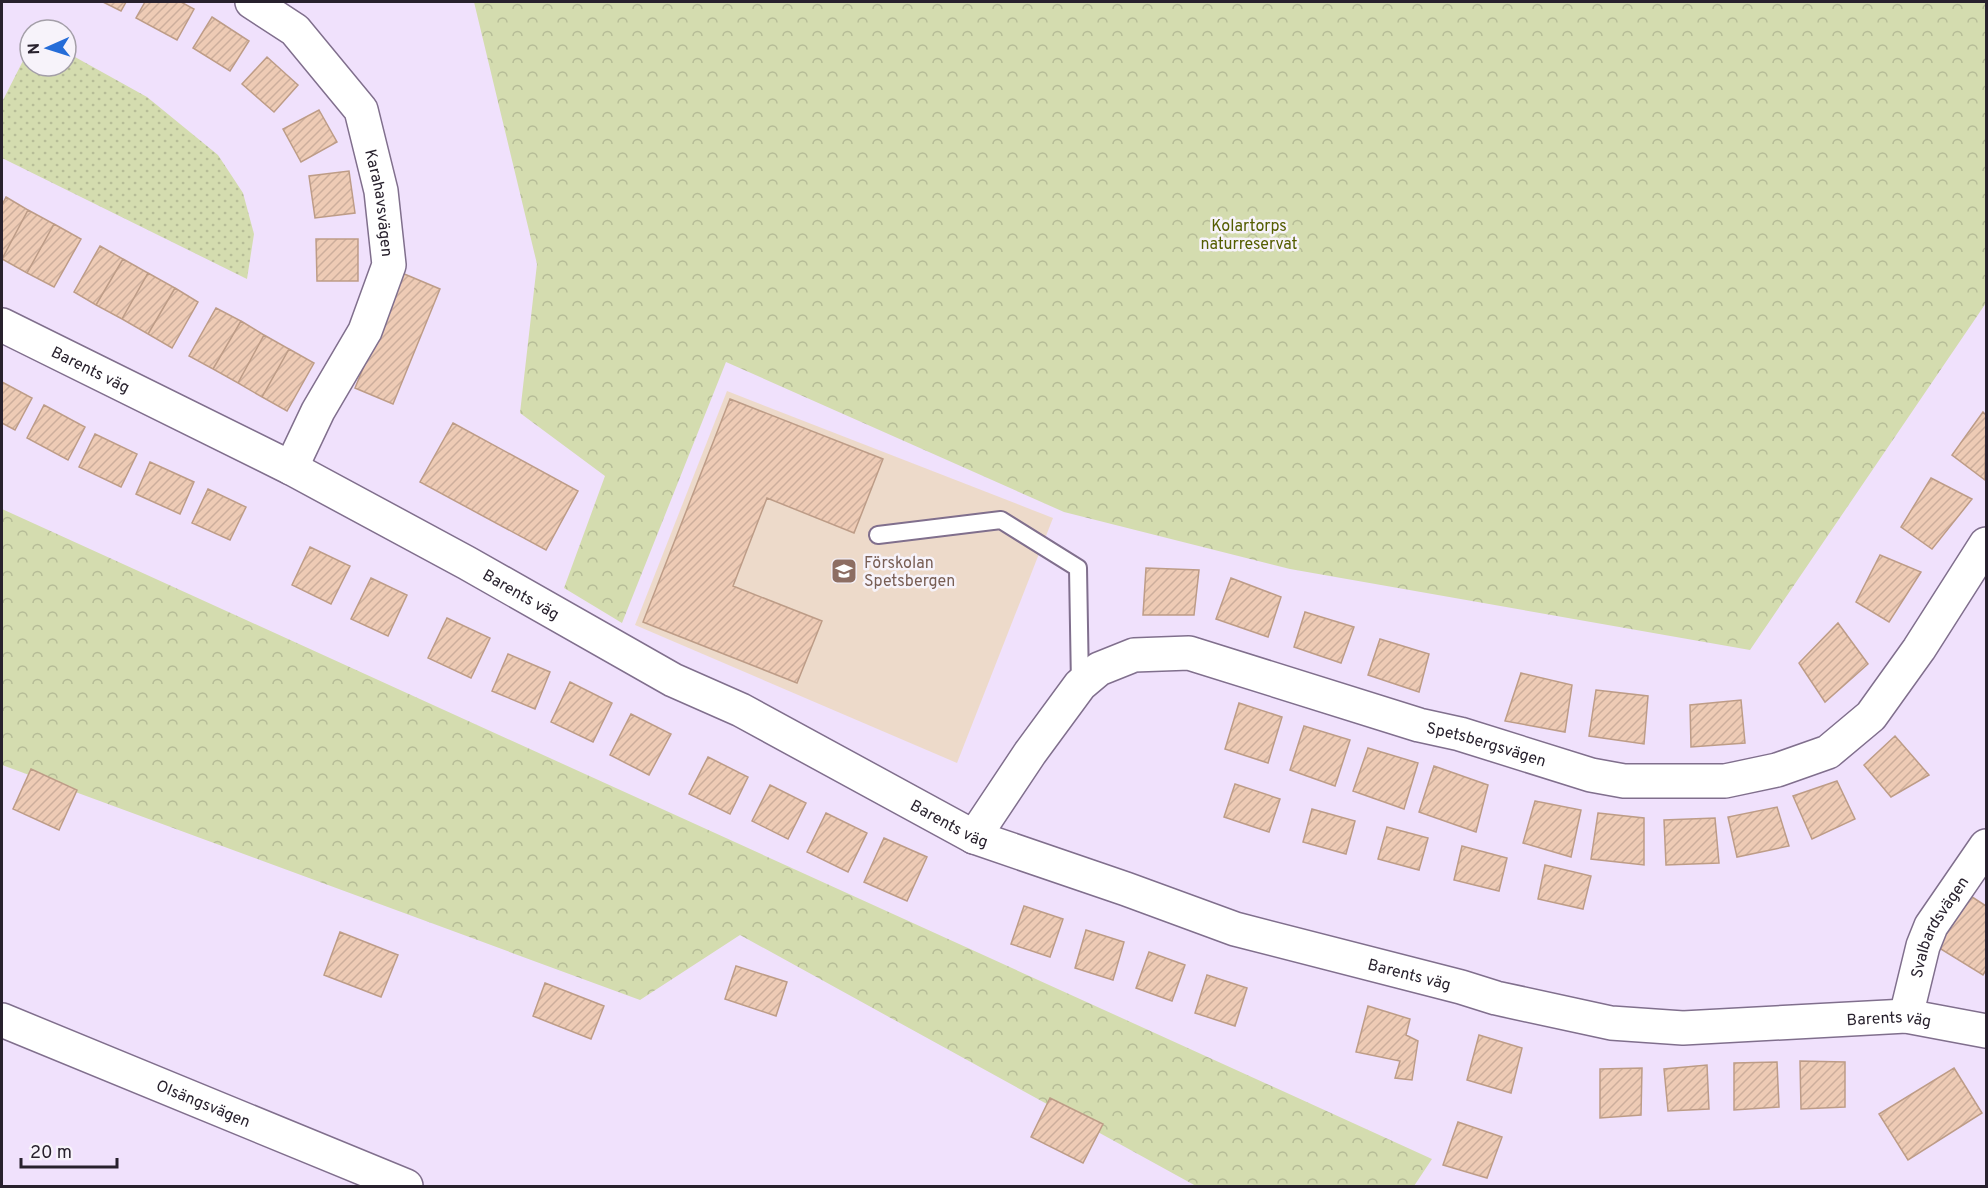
<svg xmlns="http://www.w3.org/2000/svg" width="1988" height="1188" font-family="Overpass,sans-serif">
  <style>
    .education { fill: #eddaca }
    .grass { fill: url(#grass-dots) }
    .forest { fill: url(#forest-crowns) }
    .building { fill: url(#building-hatch); stroke: #bd9c87; stroke-width: 1.5 }
    .lines { fill: none; stroke-linecap: round; stroke-linejoin: round }
    .lane-casing { stroke: #806f8d; stroke-width: 20 }
    .street-casing { stroke: #806f8d; stroke-width: 36 }
    .lane { stroke: #fff; stroke-width: 16 }
    .street { stroke: #fff; stroke-width: 33 }
    .labels { text-anchor: middle; stroke-width: 5; stroke-linejoin: round; paint-order: stroke }
    .street-label { font-size: 16px; fill: #28212d; stroke: #f7f3fa }
    .park-label { font-size: 16px; fill: #545d00; stroke: #f7f3fa }
    .education-label { font-size: 16px; fill: #785e54; stroke: #f7f3fa; text-anchor: start }
  </style>
  <defs>
    <pattern id="grass-dots" width="8" height="8" patternUnits="userSpaceOnUse" patternTransform="scale(1.5)"><rect width="8" height="8" fill="#d4dcaf"/><path d="M2 2h.1M6 6h.1" fill="none" stroke="#b6bc97" stroke-width="1.8" stroke-linecap="round"/></pattern>
    <pattern id="forest-crowns" width="20" height="18" patternUnits="userSpaceOnUse" patternTransform="scale(1.5)"><rect width="20" height="18" fill="#d4dcaf"/><path d="M2 6a3 3 0 1 1 6 0M12 15a3 3 0 1 1 6 0" fill="none" stroke="#b6bc97"/></pattern>
    <pattern id="building-hatch" width="6" height="6" patternUnits="userSpaceOnUse" patternTransform="scale(1.5)"><rect width="6" height="6" fill="#eecbb5"/><path d="M-1 1l2-2M0 6l6-6M5 7l2-2" fill="none" stroke="#ccae9c"/></pattern>
  </defs>
  <rect width="100%" height="100%" fill="#f0e1fc"/>
  <path class="education" d="M727,391l326,127 -96,245 -322,-138z"/>
  <path class="grass" d="M30,47v19h36v-14l81,45 71,58 25,38 11,41 -7,45 -245,-121v-56z"/>
  <path class="forest" d="M474,2h1512v301l-236,347 -460,-81 -226,-57 -338,-150 -104,261 -58,-35 41,-112 -85,-63 17,-149z
    M2,509l1430,650 -18,27h-218l-456,-251 -100,65 -638,-235z"/>
  <path class="building" d="M103,2h23l-5,9z
    M145,2h36l13,7 -17,31 -41,-22z
    M212,17l37,24 -19,30 -37,-23z
    M267,57l31,28 -24,27 -32,-28z
    M319,110l18,32 -36,20 -18,-33z
    M349,171l6,42 -40,5 -6,-42z
    M6,197l22,13 -26,49v-54z
    M28,210l26,14 -27,49 -25,-14z
    M54,224l27,15 -27,48 -27,-14z
    M316,239h42v42h-41z
    M100,246l23,13 -27,46 -22,-13z
    M123,259l25,14 -26,46 -26,-14z
    M148,273l27,15 -27,46 -26,-15z
    M402,273l38,16 -47,115 -38,-16z
    M175,288l23,14 -26,46 -24,-14z
    M216,308l25,13 -28,48 -24,-13z
    M241,321l23,14 -26,48 -25,-14z
    M264,335l25,14 -27,48 -24,-14z
    M289,349l25,14 -27,48 -25,-14z
    M2,382l30,16 -17,32 -13,-7z
    M730,399l153,60 -29,74 -87,-35 -34,88 89,35 -25,62 -154,-61z
    M44,405l41,22 -17,33 -41,-22z
    M1983,412l3,3 -1,65 -33,-25z
    M453,423l125,68 -32,59 -126,-68z
    M95,434l42,20 -16,33 -42,-20z
    M150,462l44,20 -14,32 -44,-20z
    M1931,478l41,21 -40,50 -31,-22z
    M208,489l38,18 -16,33 -38,-17z
    M310,547l40,19 -19,38 -39,-19z
    M1880,555l41,17 -32,50 -33,-20z
    M1146,568l53,2 -5,45h-51z
    M371,578l36,17 -19,41 -37,-17z
    M1231,578l50,19 -13,40 -52,-18z
    M1305,612l49,15 -13,36 -47,-16z
    M447,618l43,20 -19,40 -43,-20z
    M1838,623l30,41 -43,38 -26,-39z
    M1380,639l49,15 -10,38 -51,-17z
    M508,654l42,18 -15,37 -43,-18z
    M1521,673l51,12 -7,47 -60,-11z
    M570,682l42,21 -19,39 -42,-20z
    M1596,690l52,6 -4,48 -55,-8z
    M1741,700l4,43 -54,4 -1,-42z
    M1239,703l43,14 -14,46 -43,-14z
    M631,714l40,20 -22,41 -39,-20z
    M1304,726l46,14 -15,46 -45,-16z
    M1895,736l34,39 -38,22 -27,-32z
    M1368,748l50,15 -14,46 -51,-18z
    M708,757l40,20 -18,37 -41,-20z
    M1434,766l54,19 -12,47 -57,-20z
    M31,769l46,21 -18,40 -46,-21z
    M1837,781l18,38 -43,20 -19,-43z
    M1235,784l45,15 -11,33 -45,-15z
    M770,785l36,18 -18,36 -36,-18z
    M1535,801l46,9 -10,47 -48,-14z
    M1777,807l12,39 -52,11 -9,-40z
    M1312,809l43,12 -9,33 -43,-12z
    M826,813l41,20 -19,39 -41,-20z
    M1598,813l46,5v47l-53,-6z
    M1715,818l4,45 -53,2 -2,-45z
    M1387,827l41,11 -9,32 -41,-11z
    M884,838l43,19 -20,44 -43,-19z
    M1462,846l45,12 -8,33 -45,-11z
    M1545,865l46,11 -8,33 -45,-10z
    M1969,895l17,11v64l-3,5 -47,-29z
    M1024,906l39,13 -13,38 -39,-13z
    M1086,930l38,12 -11,38 -38,-12z
    M340,932l58,23 -17,42 -57,-22z
    M1149,952l36,13 -13,36 -36,-13z
    M736,966l51,16 -11,34 -51,-17z
    M1207,975l40,13 -12,38 -40,-13z
    M545,983l59,23 -13,33 -58,-23z
    M1368,1006l42,13 -4,16 12,6 -6,39 -17,-2 5,-17 -44,-9z
    M1479,1035l43,13 -11,45 -44,-13z
    M1800,1061l45,1v45l-44,2z
    M1777,1062l2,45 -45,3v-47z
    M1707,1065l2,44 -41,2 -4,-42z
    M1642,1068l-1,47 -41,3v-49z
    M1954,1068l28,45 -74,47 -29,-46z
    M1050,1098l53,26 -20,39 -52,-26z
    M1458,1122l44,15 -15,41 -44,-13z"/>
  <g class="lines">
    <g class="lane-casing">
      <path id="lane" d="M878,535l123,-15 77,48 2,117"/>
    </g>
    <g class="street-casing">
      <g id="street">
        <path id="s1" d="M252,2l43,28 66,80 20,81 8,74 -24,66 -47,80 -27,57"/>
        <path id="s2" d="M2,325l289,143 176,95 206,117 68,30 233,127 152,52 109,40 226,58 35,11 115,25 72,5 223,-12 80,15"/>
        <path id="s3" d="M974,837l56,-84 50,-68 19,-16 35,-14 55,-2 230,72 41,9 131,41 33,6h101l52,-11 51,-18 43,-36 48,-67 67,-105"/>
        <path id="s4" d="M1906,1016l17,-70 8,-20 55,-80"/>
        <path id="s5" d="M2,1020l404,166"/>
      </g>
    </g>
    <use href="#lane" class="lane"/>
    <use href="#street" class="street"/>
  </g>
  <defs>
    <g id="school-square" transform="scale(1.35)"><rect x="-9" y="-9" width="18" height="18" rx="4" fill="#8d6e63" stroke="#f7f3fa"/><path d="M0-5L7-2L0 1L-7-2ZM-4 1L0 2.5L4 1V4Q0 6-4 4Z" fill="#fff"/></g>
  </defs>
  <g fill-rule="evenodd">
    <use href="#school-square" x="844" y="571"/>
  </g>
  <g class="labels">
    <g class="street-label">
      <text dy="6" stroke="none"><textPath href="#s1" startOffset="250">Karahavsvägen</textPath></text>
      <text dy="6" stroke="none"><textPath href="#s2" startOffset="99">Barents väg</textPath></text>
      <text dy="6" stroke="none"><textPath href="#s2" startOffset="585">Barents väg</textPath></text>
      <text dy="6" stroke="none"><textPath href="#s3" startOffset="614">Spetsbergsvägen</textPath></text>
      <text dy="6" stroke="none"><textPath href="#s2" startOffset="1071">Barents väg</textPath></text>
      <text dy="6" stroke="none"><textPath href="#s4" startOffset="96">Svalbardsvägen</textPath></text>
      <text dy="6" stroke="none"><textPath href="#s2" startOffset="1556">Barents väg</textPath></text>
      <text dy="6" stroke="none"><textPath href="#s2" startOffset="2042">Barents väg</textPath></text>
      <text dy="6" stroke="none"><textPath href="#s5" startOffset="218">Olsängsvägen</textPath></text>
    </g>
    <g class="park-label">
      <text x="1249" y="231">Kolartorps<tspan x="1249" dy="18">naturreservat</tspan></text>
    </g>
    <g class="education-label">
      <text x="864" y="568">Förskolan<tspan x="864" dy="18">Spetsbergen</tspan></text>
    </g>
  </g>
  <rect width="1988" height="1188" fill="none" stroke="#28212d" stroke-width="6"/>
  <g transform="translate(48 48) rotate(267)"><circle r="28" fill="#f7f3fa" stroke="#a49fa8" stroke-width="1.5"/>
  <path d="M0-4.5L10 22L0 15L-10 22Z" fill="#256cd8"/>
  <text y="-9" font-size="16" font-weight="bold" text-anchor="middle" fill="#28212d">N</text>
  </g>
  <path d="M21 1158v9h96v-9" fill="none" stroke="#28212d" stroke-width="3"/>
  <text x="30" y="1158" font-size="18" fill="#28212d" stroke="#f7f3fa" stroke-width="4.5" paint-order="stroke">20 m</text>
</svg>
